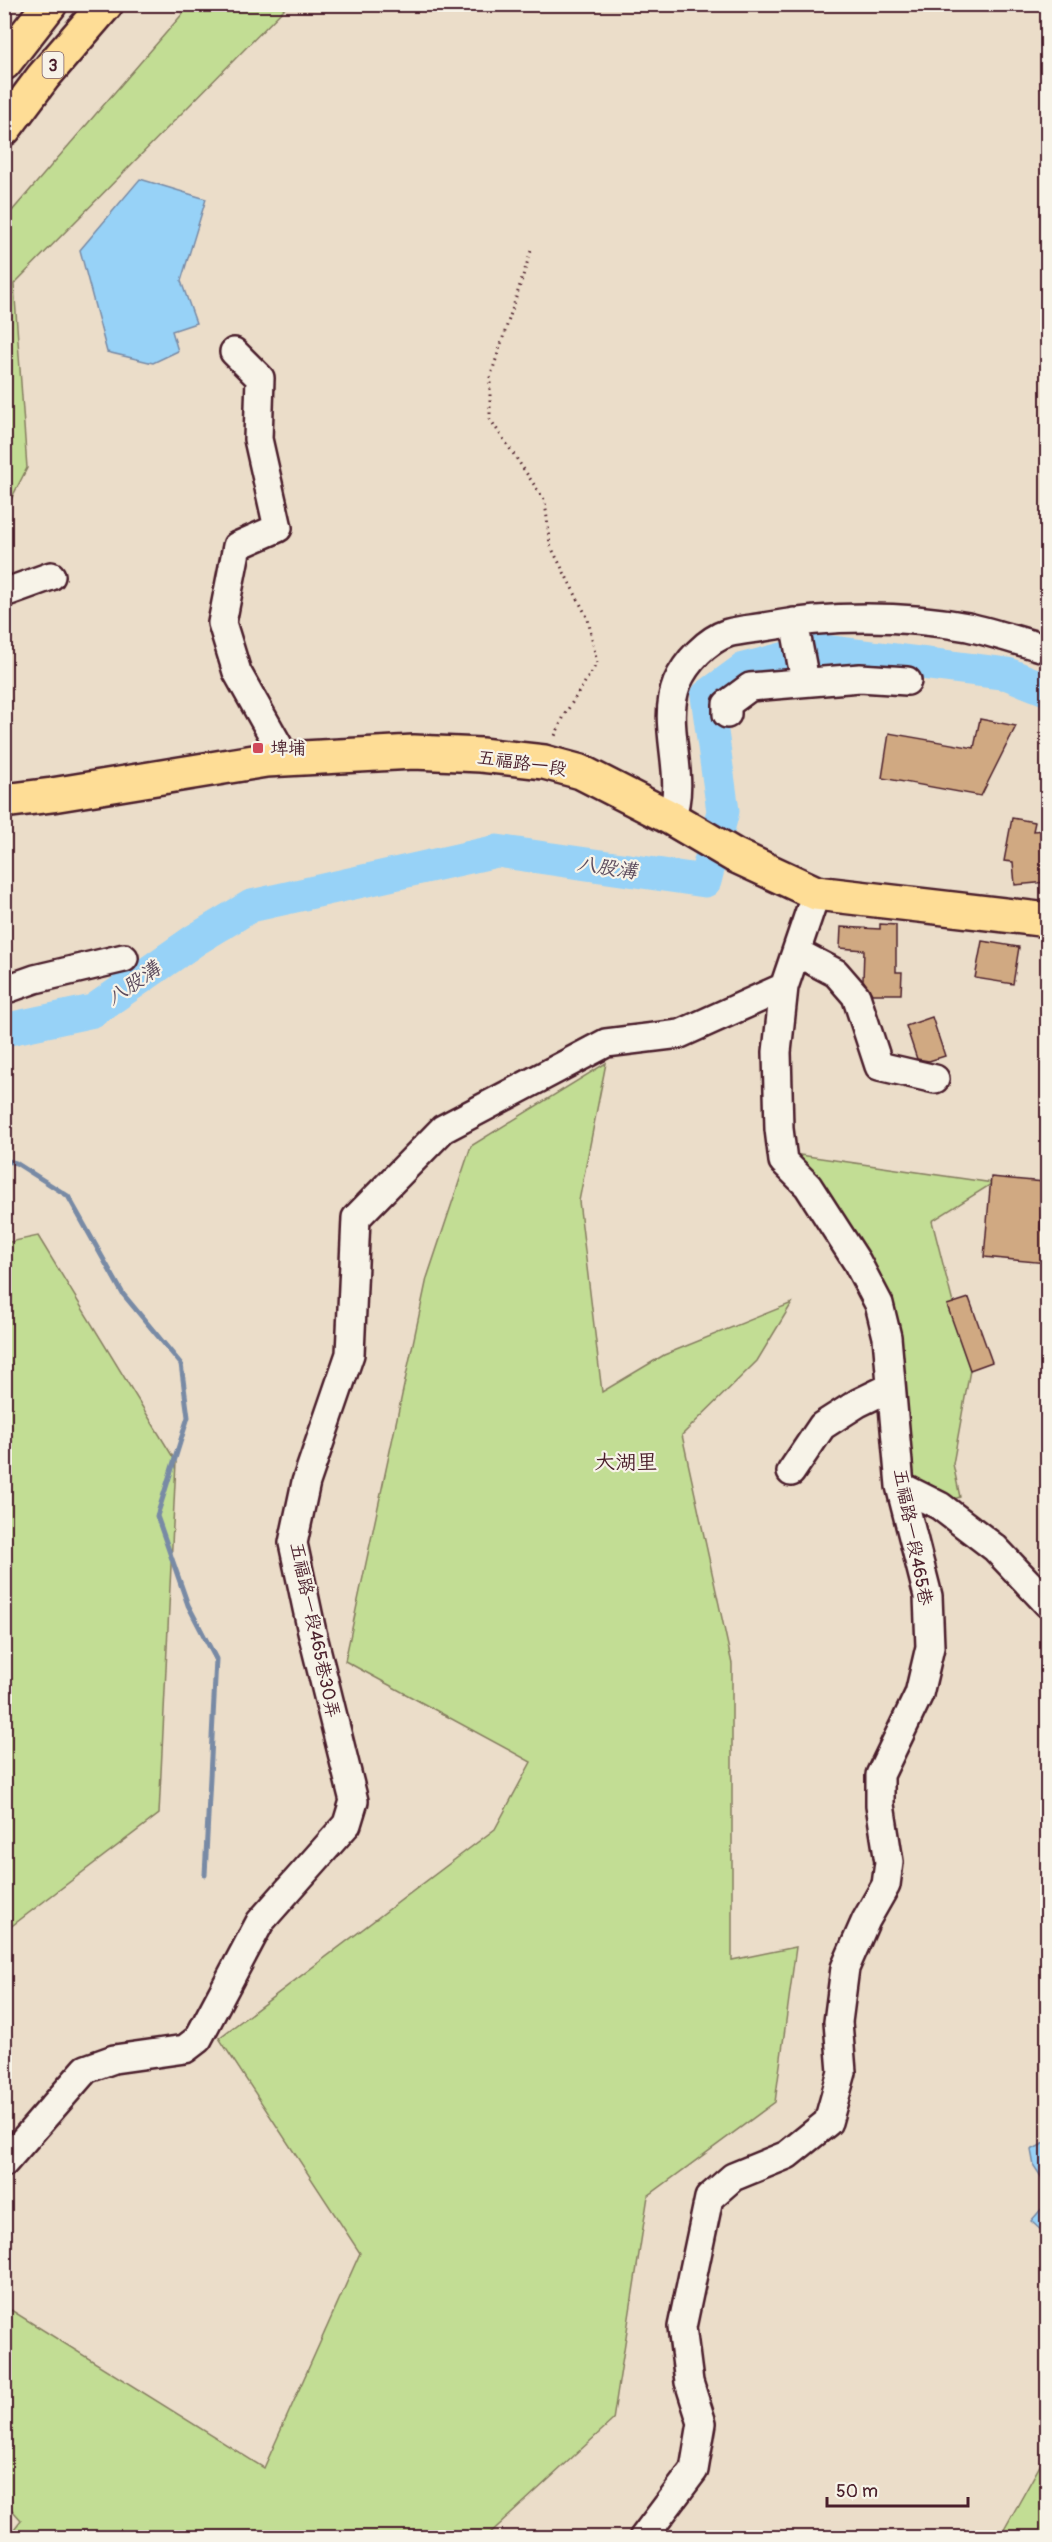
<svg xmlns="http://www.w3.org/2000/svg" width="1052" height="2542" font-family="Pangolin,'LXGW WenKai TC',sans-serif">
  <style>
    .green { fill: #c2dd94; stroke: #867e60; stroke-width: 1.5 }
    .water { fill: #97d2f7; stroke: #788aa5; stroke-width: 1.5 }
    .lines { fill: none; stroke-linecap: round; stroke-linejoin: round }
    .stream { stroke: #788aa5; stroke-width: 5 }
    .river { stroke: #97d2f7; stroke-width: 33 }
    .building { fill: #d0a982; stroke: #4a1f2b; stroke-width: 1.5 }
    .minor-casing { stroke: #4a1f2b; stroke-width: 32 }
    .major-casing { stroke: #4a1f2b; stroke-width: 38 }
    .highway-casing { stroke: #4a1f2b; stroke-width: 38 }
    .path { stroke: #4a1f2b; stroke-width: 3; stroke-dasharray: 1.5 4.5; stroke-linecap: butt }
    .minor { stroke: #f7f3e8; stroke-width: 27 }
    .major { stroke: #fedd96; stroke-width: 33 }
    .highway { stroke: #fedd96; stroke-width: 33 }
    .poi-dot { fill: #d1495b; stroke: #f7f3e8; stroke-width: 2 }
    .labels { text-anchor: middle; stroke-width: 4.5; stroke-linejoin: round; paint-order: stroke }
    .shield { fill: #f7f3e8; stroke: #7e5f64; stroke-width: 1.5 }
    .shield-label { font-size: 16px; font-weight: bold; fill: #4a1f2b }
    .poi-label { font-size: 18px; fill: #4a1f2b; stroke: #f7f3e8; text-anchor: start }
    .street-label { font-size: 18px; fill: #4a1f2b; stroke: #f7f3e8 }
    .water-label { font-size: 20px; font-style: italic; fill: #5d4c5e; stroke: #f7f3e8 }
    .quarter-label { font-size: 21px; fill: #4a1f2b; stroke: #f7f3e8 }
  </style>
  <rect width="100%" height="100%" fill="#ebddc9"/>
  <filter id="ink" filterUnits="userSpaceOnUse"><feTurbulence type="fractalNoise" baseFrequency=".0167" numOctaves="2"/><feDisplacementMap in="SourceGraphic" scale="12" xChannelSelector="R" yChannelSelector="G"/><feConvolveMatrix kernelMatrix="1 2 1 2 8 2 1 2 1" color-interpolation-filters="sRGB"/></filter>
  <g filter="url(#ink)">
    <path class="green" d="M191,4l97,1 -274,279 13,184 -22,43v-292z
      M606,1063l-27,138 23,191 62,-37 128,-52 -35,58 -75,74 50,229v296l64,-13 -21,155 -127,94 -35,224 -127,117h-478l13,-17 -16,-18v-192h6l253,158 96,-215 -141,-215 276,-209 36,-67 -186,-101 82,-383 44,-132z
      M793,1154l200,29 -61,38 38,149 -17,94 7,33 -12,4 -36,-18 -28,-195z
      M38,1236l138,226 -17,352 -154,117v-688z
      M1047,2453v84h-47z"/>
    <path class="water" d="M140,179l66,20 -25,82 15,42 -24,8 6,20 -25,12 -46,-11 -27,-102z
      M1047,2142v90h-4l-12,-11 13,-15 -2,-28 -8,-12 -3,-16z"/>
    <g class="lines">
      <path class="stream" d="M4,1160l12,3 52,33 55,98 58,70 7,53 -31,99 31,89 28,54 -11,216"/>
      <path class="river" d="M4,1030l89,-19 102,-71 56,-34 246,-55 208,30 18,-70 -16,-115 37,-27 73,-19 191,24 40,16"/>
    </g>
    <path class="building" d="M980,719l36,7 -35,70 -99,-18 7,-45 85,15z
      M1012,818l23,4 -2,9 14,-1v52l-32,3 -2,-23 -9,-1z
      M880,924l16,1v47h6l-1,22h-29l-9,-14 1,-30 -24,-2 1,-21 39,2z
      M982,941l37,6 -6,37 -38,-6z
      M932,1017l13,39 -16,5 -12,-2 -11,-33z
      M991,1177l53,5 -4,47 7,6v28l-63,-6z
      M969,1298l23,64 -22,8 -23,-65z"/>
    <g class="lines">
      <g class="minor-casing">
        <path id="minor" d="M234,352l26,26 -2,61 20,89 -41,18 -15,77 15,49 49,87
          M4,593l47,-17
          M794,622l11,59
          M727,714v-10l23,-17 110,-9 47,3
          M671,818c17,-42 -11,-92 6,-135 9,-21 30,-43 51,-50 12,-3 25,-4 36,-6 65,-12 139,-12 204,0 27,6 53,15 80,22
          M796,952l40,21 20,23 23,70 56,13
          M4,990l31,-11 89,-21
          M791,1472l31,-46 36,-23 33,-16
          M900,1486l40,20 55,42 53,56
          M4,2163l82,-94 28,-10 71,-10 13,-10 62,-117 87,-98 7,-23 -42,-169 -19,-89 13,-61 44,-128 6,-136 87,-89 163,-86 74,-9 104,-47
          M643,2538l51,-68 8,-47 -13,-41 -7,-55 27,-129 24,-21 54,-22 41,-33 14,-50 -4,-50 7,-54 21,-48 20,-35 3,-23 -9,-57v-30l39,-81 11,-47 -2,-51 -28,-110 -13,-149 -8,-33 -22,-42 -49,-76 -25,-25 -4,-32 -2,-77 7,-65 32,-94"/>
      </g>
      <g class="major-casing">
        <path id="major" d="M4,801l48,-6 214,-35 148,-8 67,3 63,7 37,10 90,46 63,37 82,38 232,27"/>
      </g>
      <g class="highway-casing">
        <path id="highway" d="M4,63l46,-59
          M4,129l39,-52 63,-73"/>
      </g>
      <path class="path" d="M531,251l-41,127v41l55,82 5,44 38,74 9,44 -32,51 -11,24"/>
      <use href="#minor" class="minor"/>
      <use href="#major" class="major"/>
      <use href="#highway" class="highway"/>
    </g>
  </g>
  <rect class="poi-dot" x="252" y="742" width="12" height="12" rx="3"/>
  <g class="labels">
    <rect class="shield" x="42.5" y="52" width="21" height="26" rx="4.5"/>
    <g class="shield-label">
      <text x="53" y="71">3</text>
    </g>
    <g class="poi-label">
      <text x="270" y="754">埤埔</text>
    </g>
    <g class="street-label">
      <text transform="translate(522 763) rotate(8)" y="6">五福路一段</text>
      <text transform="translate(913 1537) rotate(79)" y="6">五福路一段465巷</text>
      <text transform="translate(315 1630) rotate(78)" y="6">五福路一段465巷30弄</text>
    </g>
    <g class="water-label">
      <text transform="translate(607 867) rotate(8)" y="7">八股溝</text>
      <text transform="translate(133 983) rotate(-35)" y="7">八股溝</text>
    </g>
    <g class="quarter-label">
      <text x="626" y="1469">大湖里</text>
    </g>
  </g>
  <rect width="1052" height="2542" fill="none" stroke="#f7f3e8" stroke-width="24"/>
  <rect x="12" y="12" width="1028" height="2518" fill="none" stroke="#4a1f2b" stroke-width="2" filter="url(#ink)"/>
  <path d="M827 2497v9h141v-9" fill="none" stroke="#4a1f2b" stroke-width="3"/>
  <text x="836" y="2497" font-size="18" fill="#4a1f2b" stroke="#f7f3e8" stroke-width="4.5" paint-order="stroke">50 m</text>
</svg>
